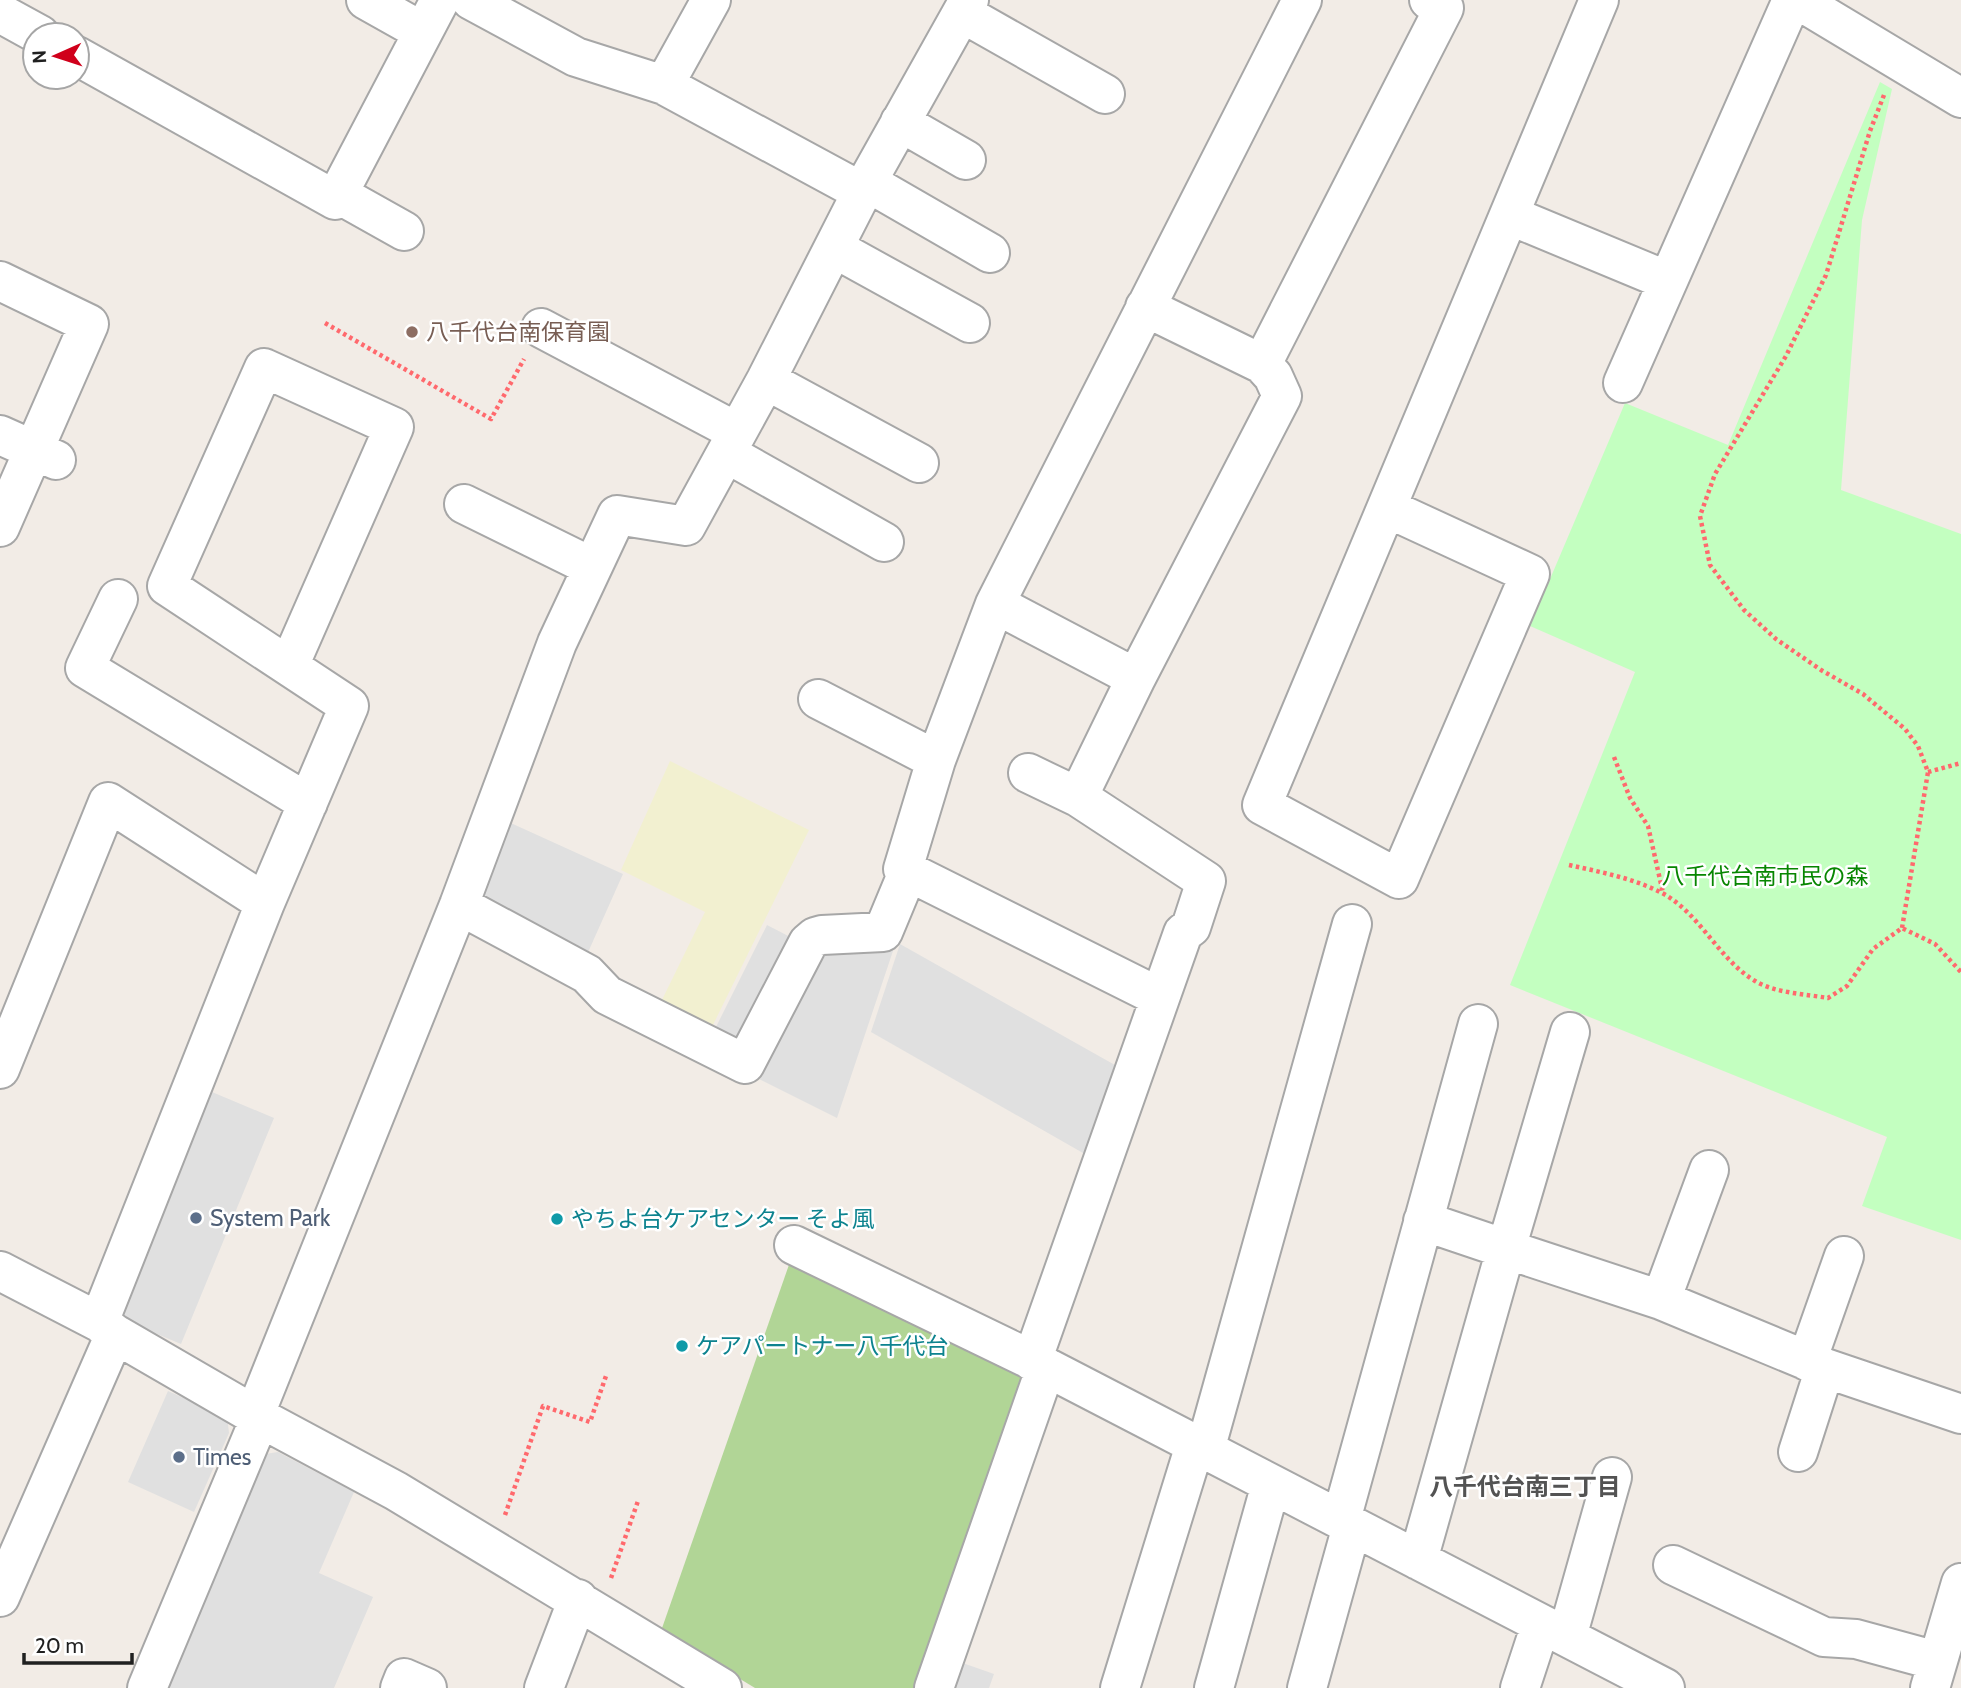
<svg xmlns="http://www.w3.org/2000/svg" width="1961" height="1688" font-family="Cabin,'Noto Sans JP',sans-serif">
  <style>
    .farmland { fill: #f2f0d0 }
    .forest { fill: #b1d596 }
    .park { fill: #c3ffc0 }
    .parking { fill: #e0e0e0 }
    .lines { fill: none; stroke-linecap: round; stroke-linejoin: round }
    .minor-casing { stroke: #a7a7a7; stroke-width: 42 }
    .path { stroke: #ff696d; stroke-width: 4.5; stroke-dasharray: 3.5 3.5; stroke-linecap: butt }
    .minor { stroke: #fff; stroke-width: 38 }
    .education-dot { fill: #8d6e63; stroke: #fff; stroke-width: 2.5 }
    .service-dot { fill: #5c6f8a; stroke: #fff; stroke-width: 2.5 }
    .culture-dot { fill: #0f9aa8; stroke: #fff; stroke-width: 2.5 }
    .labels { text-anchor: middle; stroke-width: 5; stroke-linejoin: round; paint-order: stroke }
    .education-label { font-size: 23px; fill: #785e54; stroke: #fff; text-anchor: start }
    .park-label { font-size: 23px; fill: #078601; stroke: #fff }
    .service-label { font-size: 23px; fill: #4e5e75; stroke: #fff; text-anchor: start }
    .culture-label { font-size: 23px; fill: #0d838f; stroke: #fff; text-anchor: start }
    .neighbourhood-label { font-size: 24px; font-weight: bold; fill: #535353; stroke: #fff }
  </style>
  <rect width="100%" height="100%" fill="#f2ece6"/>
  <path class="farmland" d="M670,761l139,69 -100,203 -51,-25 47,-96 -84,-42z"/>
  <path class="forest" d="M791,1259l229,111 1,18 -105,300h-161l-94,-57z"/>
  <path class="park" d="M1880,82l12,7 -30,131 -21,270 120,44v706l-99,-34 25,-69 -377,-152 125,-313 -105,-46 95,-223 103,42z"/>
  <path class="parking" d="M502,819l121,55 -38,85 -113,-62z
    M767,925l29,15 -54,110 -30,-15z
    M896,942l-59,176 -84,-42 60,-120z
    M900,944l222,125 -32,88 -219,-125z
    M212,1092l62,26 -93,226 -62,-26z
    M168,1391l59,26 2,16 -35,79 -66,-30z
    M278,1452l76,40 -35,81 54,24 -39,91h-174l99,-233z
    M957,1661l37,13 -5,14h-42z"/>
  <g class="lines">
    <g class="minor-casing">
      <path id="minor" d="M366,0l57,32
        M471,0l105,57 88,28 198,107
        M1798,0l163,98
        M0,13l40,22
        M962,13l143,81
        M77,56l258,144 105,-200
        M664,85l47,-85
        M900,122l66,38
        M867,182l123,71
        M338,194l66,37
        M1509,215l159,66
        M834,248l136,75
        M0,281l89,43 -89,203
        M541,328l196,104
        M1262,364l182,-356 -15,-8
        M766,380l153,83
        M1623,383l169,-383
        M0,435l56,25
        M726,453l158,89
        M464,504l128,63
        M1387,508l143,66 -131,305 -137,-74 337,-805
        M118,599l-33,69 223,135
        M995,604l141,74
        M818,699l118,61
        M1028,773l50,24 128,84 -15,46 -8,6 -151,428
        M1078,797l58,-119 146,-282 -9,-20 -11,-12 -117,-57
        M459,905l128,69 20,21 138,69 63,-121 7,-6 7,-2 61,-3 25,-60
        M1159,997l-256,-128 33,-109 59,-156 307,-604
        M1570,1032l-64,217 155,51 164,68 136,46
        M0,1069l108,-267 157,101
        M794,1245l252,122 619,321
        M0,1271l99,51 16,12 145,84 136,73 326,197
        M1661,1300l48,-130
        M99,1322l166,-419 84,-197 -182,-120 97,-218 130,59 -105,239
        M1807,1361l37,-105
        M255,1414l204,-509 98,-262 60,-128 69,11 80,-146 101,-198 102,-182
        M1205,1450l147,-526
        M1798,1452l27,-84
        M1341,1520l137,-496
        M1418,1560l88,-311 -83,-28
        M1673,1565l151,72 32,2 81,22
        M0,1597l115,-263
        M1567,1637l45,-160
        M147,1688l113,-270
        M400,1688l4,-10 23,10
        M544,1688l34,-89
        M934,1688l112,-321
        M1120,1688l75,-243
        M1214,1688l57,-204
        M1307,1688l45,-162
        M1520,1688l21,-64
        M1930,1688l31,-105"/>
    </g>
    <path class="path" d="M1884,95l-14,36 -44,144 -40,81 -71,118 -15,42 10,49 34,45 32,29 45,31 42,24 42,35 13,17 10,26 -26,156
      M325,323l166,96 33,-60
      M1614,757l16,41 18,28 15,67
      M1928,772l33,-9
      M1569,865c31,7 64,13 93,28 38,20 56,66 93,88 20,12 50,13 73,17l19,-12 26,-37 29,-21 33,16 26,28
      M505,1515l38,-109 47,16 16,-46
      M611,1578l27,-77"/>
    <use href="#minor" class="minor"/>
  </g>
  <circle class="education-dot" cx="412" cy="332" r="7"/>
  <g class="service-dot">
    <circle cx="196" cy="1218" r="7"/>
    <circle cx="179" cy="1457" r="7"/>
  </g>
  <g class="culture-dot">
    <circle cx="557" cy="1219" r="7"/>
    <circle cx="682" cy="1346" r="7"/>
  </g>
  <g class="labels">
    <g class="education-label">
      <text x="426" y="340">八千代台南保育園</text>
    </g>
    <g class="park-label">
      <text x="1765" y="884">八千代台南市民の森</text>
    </g>
    <g class="service-label">
      <text x="210" y="1226">System Park</text>
      <text x="193" y="1465">Times</text>
    </g>
    <g class="culture-label">
      <text x="571" y="1227">やちよ台ケアセンター そよ風</text>
      <text x="696" y="1354">ケアパートナー八千代台</text>
    </g>
    <g class="neighbourhood-label">
      <text x="1525" y="1495">八千代台南三丁目</text>
    </g>
  </g>
  <g transform="translate(56 56) rotate(267)"><circle r="33" fill="#ffffff" stroke="#a6a6a6" stroke-width="2"/>
  <path d="M0-5L12 26L0 18L-12 26Z" fill="#d0001b"/>
  <text y="-10" font-size="19" font-weight="bold" text-anchor="middle" fill="#202020">N</text>
  </g>
  <path d="M24 1653v10h108v-10" fill="none" stroke="#202020" stroke-width="3.5"/>
  <text x="35" y="1653" font-size="21" fill="#202020" stroke="#ffffff" stroke-width="5" paint-order="stroke">20 m</text>
</svg>
